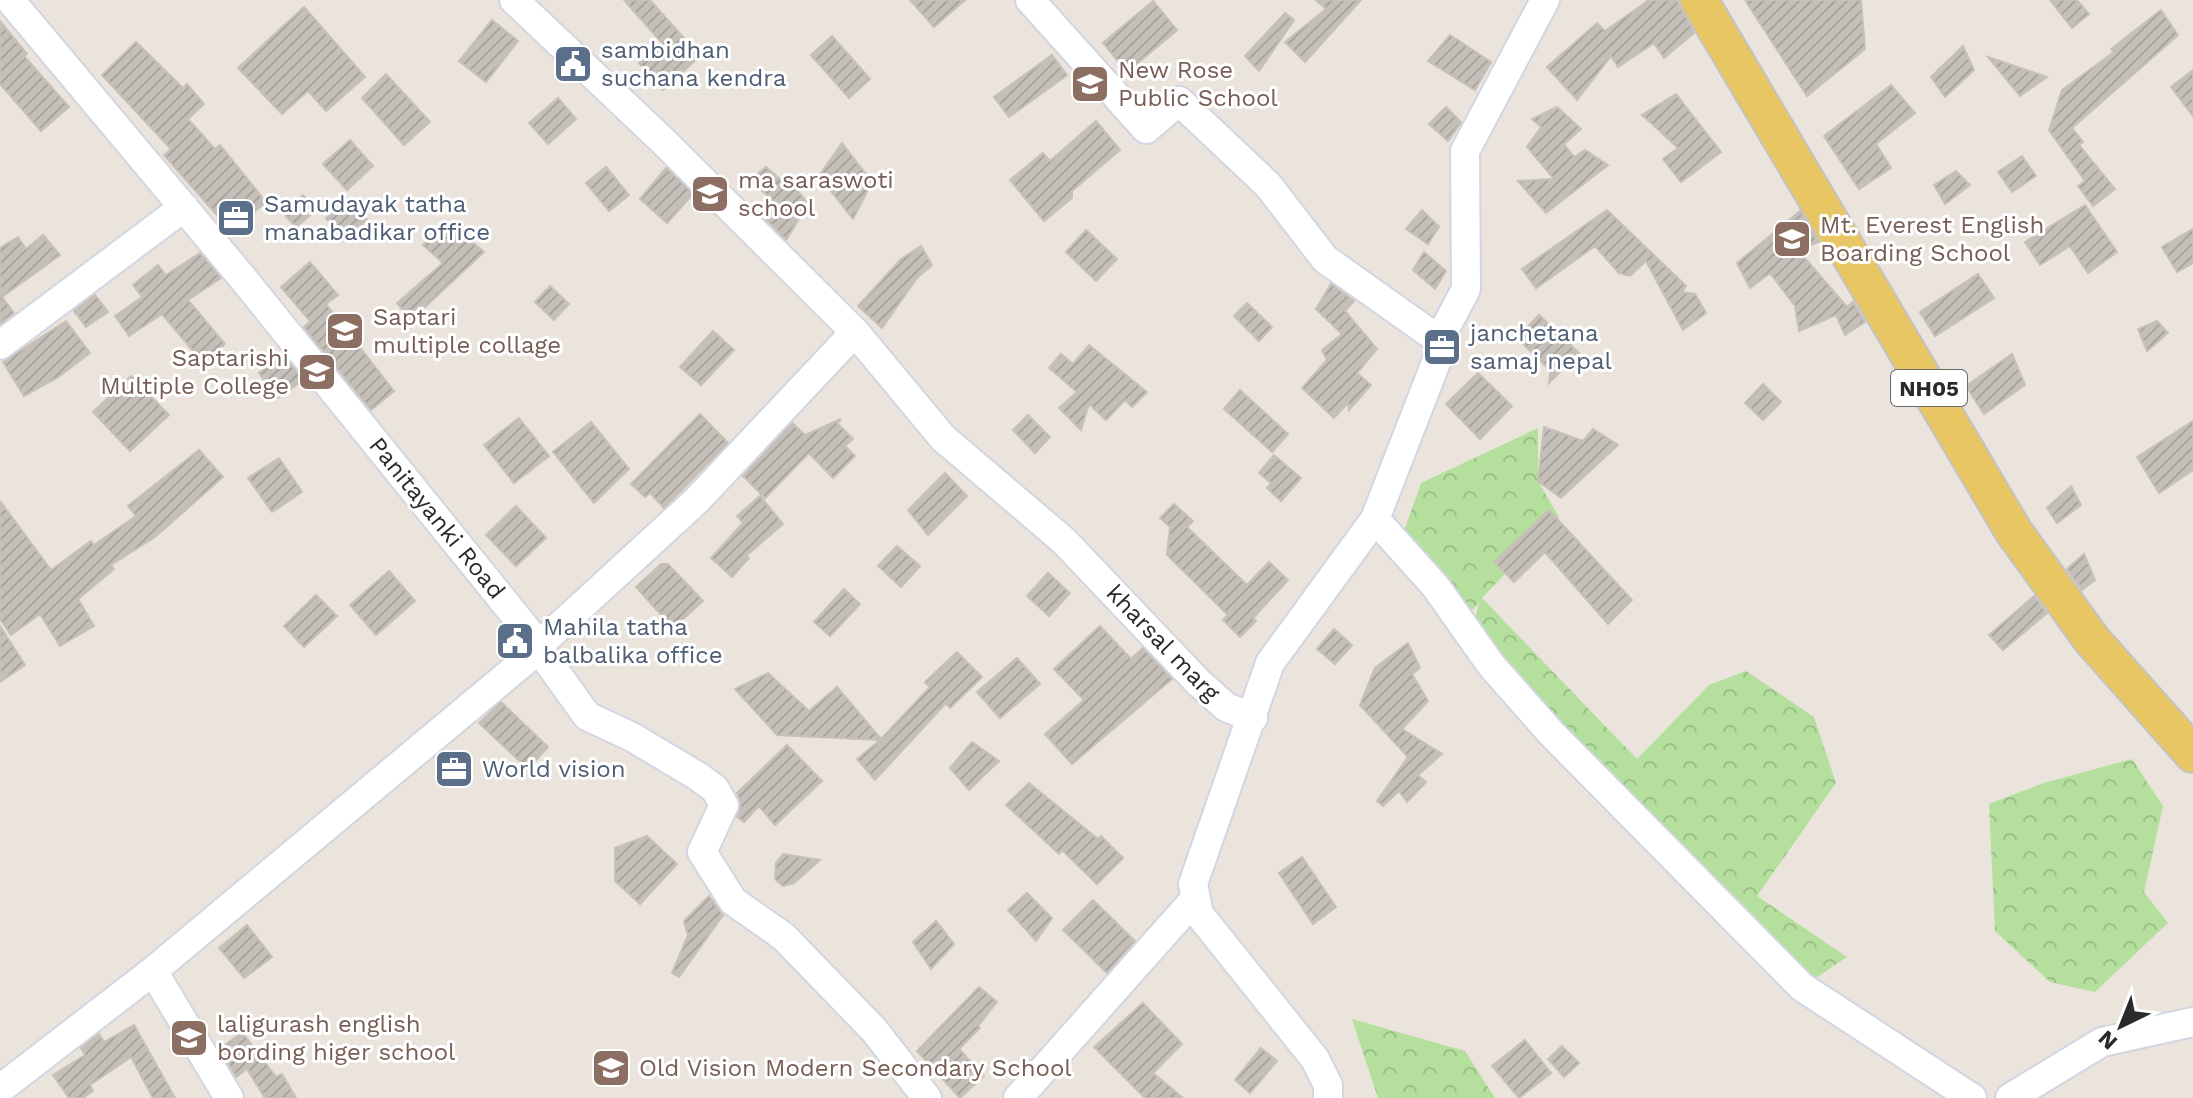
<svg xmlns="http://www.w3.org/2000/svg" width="2193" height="1098" font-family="'Work Sans',sans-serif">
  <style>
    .forest { fill: url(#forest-crowns) }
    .building { fill: url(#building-hatch); stroke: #c6c0b6; stroke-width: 2 }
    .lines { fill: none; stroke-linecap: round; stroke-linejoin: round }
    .minor-casing { stroke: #d2d5e2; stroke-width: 32 }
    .major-casing { stroke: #c3c3c3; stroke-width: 40 }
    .minor { stroke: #fff; stroke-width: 28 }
    .major { stroke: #e9c664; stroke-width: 36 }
    .labels { text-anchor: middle; stroke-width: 6; stroke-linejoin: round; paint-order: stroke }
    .shield { fill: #fff; stroke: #6a6a6a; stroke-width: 2 }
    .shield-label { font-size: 22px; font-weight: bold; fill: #2a2a2a }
    .service-label { font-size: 24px; fill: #4e5e75; stroke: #fff; text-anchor: start }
    .education-label { font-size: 24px; fill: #785e54; stroke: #fff; text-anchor: start }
    .street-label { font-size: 24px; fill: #2a2a2a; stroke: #fff }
  </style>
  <defs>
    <pattern id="forest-crowns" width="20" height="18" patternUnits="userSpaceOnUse" patternTransform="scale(2)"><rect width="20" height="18" fill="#b4df9c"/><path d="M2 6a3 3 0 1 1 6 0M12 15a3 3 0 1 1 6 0" fill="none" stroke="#9bc087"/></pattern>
    <pattern id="building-hatch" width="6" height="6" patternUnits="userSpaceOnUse" patternTransform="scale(2)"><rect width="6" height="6" fill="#c4bfb8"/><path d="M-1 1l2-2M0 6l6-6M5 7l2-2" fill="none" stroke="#a9a49e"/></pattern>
  </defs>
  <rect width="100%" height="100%" fill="#ebe4dd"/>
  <path class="forest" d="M1538,428v53l21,36 -77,81 155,161 72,-74 37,-14 68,46 22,66 -79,113 90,61 -45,30 -331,-351 8,-33 -19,18 -61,-76 22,-62z
    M2132,759l31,47 -19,86 24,31 -73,69 -45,-10 -55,-51 -6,-127 55,-21z
    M1352,1019l113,32 30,47h-117z"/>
  <path class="building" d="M624,0h26l50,56 -37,34 -24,-27 23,-20z
    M910,0h55l-31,27z
    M1316,0h45l-56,62 -20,-20 41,-33z
    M1649,0h28l17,33 -30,25 -10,-15 -36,24 -7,-11 -34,44 -30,-33 50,-44 8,8z
    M1745,0h116l4,49 -58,47z
    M2050,0h27l12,14 -17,14z
    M1153,1l24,29 -50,42 -24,-29z
    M304,7l61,70 -39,34 -18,-20 -26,23 -44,-46z
    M2161,10l17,25 -106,93 11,14 -4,3 36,44 -22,17 -15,-20 7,-5 -36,-51 13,-40 52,-38 -3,-3z
    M1285,13l9,7 -35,51 -14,-15z
    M492,20l26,21 -32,41 -27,-21z
    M0,21l27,33 -3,2 45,51 -28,24 -41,-47z
    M1450,35l41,27 -16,28 -47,-29z
    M832,36l38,43 -21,19 -38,-43z
    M136,42l47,46 4,-4 17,20 -16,15 27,30 5,-4 46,57 -35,29 -67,-76 7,-6 -69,-74z
    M1963,46l11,24 -29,27 -14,-20z
    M1052,55l15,20 -58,42 -15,-20z
    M1988,57l59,20 -27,19z
    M2193,70v46l-22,-29z
    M386,74l44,48 -26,23 -42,-47z
    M1891,85l24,28 -39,31 15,24 -32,21 -35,-53z
    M1676,94l45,58 -40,30 -18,-23 15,-11 -36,-33z
    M558,98l18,21 -28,25 -19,-21z
    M1446,107l15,15 -13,19 -19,-17z
    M1557,107l24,22 -17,15 10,13 11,-7 23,15 -62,48 -28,-32 36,-2 -27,-32 14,-20 -9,-8z
    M1096,121l24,29 -48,41v7l-28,23 -34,-41 33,-27 7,8z
    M350,140l23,26 -26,24 -24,-26z
    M842,143l30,39 -19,37 -34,-43z
    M2022,156l14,20 -24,16 -14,-20z
    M606,167l23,28 -20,16 -23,-28z
    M766,167l25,22 3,-3 14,18 -22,36 -20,-21 12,-14 -28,-25z
    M666,168l27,26 -26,29 -27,-24z
    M1956,171l14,14 -25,19 -11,-19z
    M303,195l13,15 -20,17 -13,-14z
    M348,199l19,21 -23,20 -18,-22z
    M2085,205l32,47 -29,21 -18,-27 -30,19 -15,-23z
    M1422,210l17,17 -11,17 -22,-15z
    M1607,210l79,76 -4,6 13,2 11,19 -23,17 -37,-69 -16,15 -11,-3 -24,-27 -59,42 -14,-19z
    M1800,211l18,31 -20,8 49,57 6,-5 12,20 -20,13 -9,-20 -37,16 -4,-25 -25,-33 -20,15 -13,-25z
    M447,221l37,31 -73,68 -14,-17 46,-40 -20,-18z
    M2193,229v34l-16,9 -15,-25z
    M1086,230l31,29 -21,22 -30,-29z
    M43,235l17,20 -58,42 12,16 -14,11v-76l18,-11 8,12z
    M921,246l11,19 -15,13 -35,50 -24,-22 43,-47z
    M1424,252l22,19 -11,18 -22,-19z
    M200,253l21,25 -33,22 37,44 -22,19 -41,-49 -33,22 -14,-20 27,-19 -9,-12 25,-20 8,10z
    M310,262l28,33 -12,9 68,87 -23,19 -67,-83 6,-6 -29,-34z
    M1978,274l16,24 -59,38 -15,-24z
    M1331,284l23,17 -9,10 32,38 -20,24 14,12 -22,25 -1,-7 -14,15 -32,-30 25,-28 -5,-10 20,-16 -26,-25z
    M550,286l19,18 -15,16 -19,-18z
    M95,295l13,17 -22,15 -12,-16z
    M1247,303l25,24 -13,14 -25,-25z
    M1539,315l40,38 -30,30 2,-16 -2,2 -32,-31z
    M66,321l24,32 -33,25 -33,18 -21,-34z
    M2157,321l11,12 -21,18 -9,-22z
    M713,331l21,19 -33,35 -21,-18z
    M1089,345l58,47 -15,15 -7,-7 -19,20 -17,-16 -8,26 -22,-22 18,-16 -28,-24 12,-14 12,10z
    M2012,354l13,31 -41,29 -18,-28z
    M283,355l20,25 -25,18 -19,-25z
    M1478,373l34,33 -32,33 -34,-35z
    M131,376l38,39 -39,36 -37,-39z
    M1763,384l18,18 -18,18 -18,-17z
    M1240,390l48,44 -16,18 -48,-43z
    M700,414l28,29 -64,65 -14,-15 -5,4 -14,-13z
    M1028,415l22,22 -15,16 -22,-23z
    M519,418l30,38 -35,27 -30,-38z
    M841,419l-4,4 16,16 -8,7 10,10 -22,22 -24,-25 -44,45 -22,-22 49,-53 13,12z
    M2193,421v49l-34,23 -22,-36z
    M591,422l38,47 -35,34 -41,-51z
    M1544,427l39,14 10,-12 25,16 -57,53 -23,-17z
    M199,450l24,27 -68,60 -44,28 3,4 -36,30 16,27 -34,20 -20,-32 -29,21 -11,-16v-118l51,69 40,-29 3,4 42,-29 -8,-10z
    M1274,455l27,23 -20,23 -14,-13 4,-5 -12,-10z
    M279,458l23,34 -30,20 -24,-34z
    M945,473l22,23 -39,39 -20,-25z
    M2071,486l10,19 -24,18 -10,-15z
    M760,496l23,28 -37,32 3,2 -17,19 -21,-19 32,-35 -6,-7z
    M1174,504l19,17 -6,6 60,58 22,-23 19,18 -35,38 3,3 -16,16 -17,-17 5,-5 -61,-60 3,-28 -10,-9z
    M516,506l30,32 -30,28 -30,-31z
    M1549,510l83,90 -24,24 -63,-72 -31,30 -20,-20z
    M897,546l23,20 -19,21 -23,-21z
    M2084,554l11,26 -13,10 -15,-21z
    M661,564h7l35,37 -30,27 -37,-41z
    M389,571l26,30 -39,34 -26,-30z
    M1048,573l22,20 -21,23 -22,-20z
    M844,589l16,15 -30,32 -16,-14z
    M316,595l21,21 -33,31 -20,-21z
    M2034,596l13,17 -44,37 -14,-15z
    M0,626l25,39 -25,17z
    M1100,626l31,33 12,-11 29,31 -100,85 -27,-30 39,-34 -30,-31z
    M1334,629l18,16 -17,19 -18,-15z
    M1408,643l12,25 -8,6 16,27 -26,28 40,25 -24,21 8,7 -19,20 -8,-11 -16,15 -6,-5 31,-44 -48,-52 15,-37z
    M957,652l25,25 -32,31 -4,-5 -71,77 -18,-21 23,-19 -103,-5 -42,-46 33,-16 41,38 28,-24 44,52 49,-52 -5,-5z
    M1017,658l23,26 -40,34 -23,-26z
    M501,702l47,45 -20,22 -49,-46z
    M972,742l27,19 -30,29 -19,-22z
    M787,745l35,36 -47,44 -16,-19 -15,16 -7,-5 4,-12 -4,-12z
    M1029,783l69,56 3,-3 22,22 -26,26 -35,-34 -3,4 -53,-49z
    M647,836l30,28 -37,40 -25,-23v-33z
    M783,854l37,6 -26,23 -11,3 -8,-7 1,-16z
    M1302,857l34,50 -23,17 -34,-51z
    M1027,893l25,25 -16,23 -28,-31z
    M709,896l14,19 -44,62 -7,-4 16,-38 -4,-14z
    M1093,900l42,41 -28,32 -44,-43z
    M936,921l18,23 -23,25 -18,-27z
    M247,925l25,32 -28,21 -25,-30z
    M979,987l18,15 -19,24 2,2 -21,21 25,27 -24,22 -43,-47z
    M1143,1003l39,41 -29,29 30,25h-38l-51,-51z
    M134,1025l41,73h-22l-22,-41 -41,28 3,6 -10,7h-14l-16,-23 32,-20 -4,-7 18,-14 5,8z
    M242,1032l34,45 6,-3 14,24h-31l-18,-29 -11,8 -16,-28z
    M1525,1040l26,33 -32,25 -27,-32z
    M1562,1046l17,17 -15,14 -16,-18z
    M1261,1048l16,13 -27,32 -15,-13z"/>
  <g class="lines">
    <g class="minor-casing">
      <path id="minor" d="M10,0l231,276 298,369
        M514,0l149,141 192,191 88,106 121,103 134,141 28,25 27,11
        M1030,0l116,129 33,-28 89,84 57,74 114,81
        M0,345l184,-138
        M1375,519l61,68 55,78 61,69 250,253 170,111
        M539,649l48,67 45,21 67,40 16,12 9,16 -22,47 31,49 51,36 90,93 53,68
        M153,971l76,127
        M0,1089l153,-118 386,-322v-4l157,-144 159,-169
        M1018,1098l176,-198
        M1328,1098v-13l-13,-26 -116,-145 -6,-30 77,-221 105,-144 67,-172 -3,-7 27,-51 -1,-138 80,-151
        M2010,1098l92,-56 91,-20"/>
    </g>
    <g class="major-casing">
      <path id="major" d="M1699,0l315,532 78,108 101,114"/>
    </g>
    <use href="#minor" class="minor"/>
    <use href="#major" class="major"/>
  </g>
  <defs>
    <g id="civic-square" transform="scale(2)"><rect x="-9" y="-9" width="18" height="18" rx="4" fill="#5c6f8a" stroke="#fff"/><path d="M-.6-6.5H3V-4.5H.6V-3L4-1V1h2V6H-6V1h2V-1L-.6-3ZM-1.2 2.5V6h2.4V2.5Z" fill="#fff"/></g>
    <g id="school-square" transform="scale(2)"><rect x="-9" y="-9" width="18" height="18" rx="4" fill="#8d6e63" stroke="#fff"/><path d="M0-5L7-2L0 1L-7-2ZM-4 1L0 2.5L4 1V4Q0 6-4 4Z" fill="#fff"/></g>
    <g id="office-square" transform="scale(2)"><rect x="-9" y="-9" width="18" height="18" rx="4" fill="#5c6f8a" stroke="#fff"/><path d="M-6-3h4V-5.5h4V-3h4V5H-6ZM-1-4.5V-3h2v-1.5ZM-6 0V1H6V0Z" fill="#fff"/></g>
    <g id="university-square" transform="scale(2)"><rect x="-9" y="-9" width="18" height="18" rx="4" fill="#8d6e63" stroke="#fff"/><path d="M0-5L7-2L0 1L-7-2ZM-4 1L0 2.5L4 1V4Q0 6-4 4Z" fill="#fff"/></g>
  </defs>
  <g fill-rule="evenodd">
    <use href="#civic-square" x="573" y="64"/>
    <use href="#school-square" x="1090" y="84"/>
    <use href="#school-square" x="710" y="194"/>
    <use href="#office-square" x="236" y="218"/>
    <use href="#school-square" x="1792" y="239"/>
    <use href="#university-square" x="345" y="331"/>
    <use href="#office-square" x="1442" y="347"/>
    <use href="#school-square" x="317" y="372"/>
    <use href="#civic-square" x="515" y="641"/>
    <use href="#office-square" x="454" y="769"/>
    <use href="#school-square" x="189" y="1038"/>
    <use href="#school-square" x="611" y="1068"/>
  </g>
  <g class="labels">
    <rect class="shield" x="1891" y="370" width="76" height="36" rx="6"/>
    <g class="shield-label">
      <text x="1929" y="396">NH05</text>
    </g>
    <g class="service-label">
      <text x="601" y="58">sambidhan<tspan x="601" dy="28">suchana kendra</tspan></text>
      <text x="264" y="212">Samudayak tatha<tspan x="264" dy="28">manabadikar office</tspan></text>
      <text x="1470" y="341">janchetana<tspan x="1470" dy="28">samaj nepal</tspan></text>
      <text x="543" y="635">Mahila tatha<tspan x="543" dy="28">balbalika office</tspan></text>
      <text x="482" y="777">World vision</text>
    </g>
    <g class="education-label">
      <text x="1118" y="78">New Rose<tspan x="1118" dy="28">Public School</tspan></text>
      <text x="738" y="188">ma saraswoti<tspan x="738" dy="28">school</tspan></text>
      <text x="1820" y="233">Mt. Everest English<tspan x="1820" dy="28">Boarding School</tspan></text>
      <text x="373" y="325">Saptari<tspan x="373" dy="28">multiple collage</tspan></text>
      <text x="289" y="366" text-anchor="end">Saptarishi<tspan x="289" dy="28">Multiple College</tspan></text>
      <text x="217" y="1032">laligurash english<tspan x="217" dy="28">bording higer school</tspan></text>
      <text x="639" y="1076">Old Vision Modern Secondary School</text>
    </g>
    <g class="street-label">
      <text transform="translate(437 518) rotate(51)" y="8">Panitayanki Road</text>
      <text transform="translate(1163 643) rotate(46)" y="8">kharsal marg</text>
    </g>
  </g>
  <g transform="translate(2121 1026) rotate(223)" stroke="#ffffff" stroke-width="6" paint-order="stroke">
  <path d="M0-6L14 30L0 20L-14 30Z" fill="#2a2a2a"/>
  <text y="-12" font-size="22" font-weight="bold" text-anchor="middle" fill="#2a2a2a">N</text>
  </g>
</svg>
